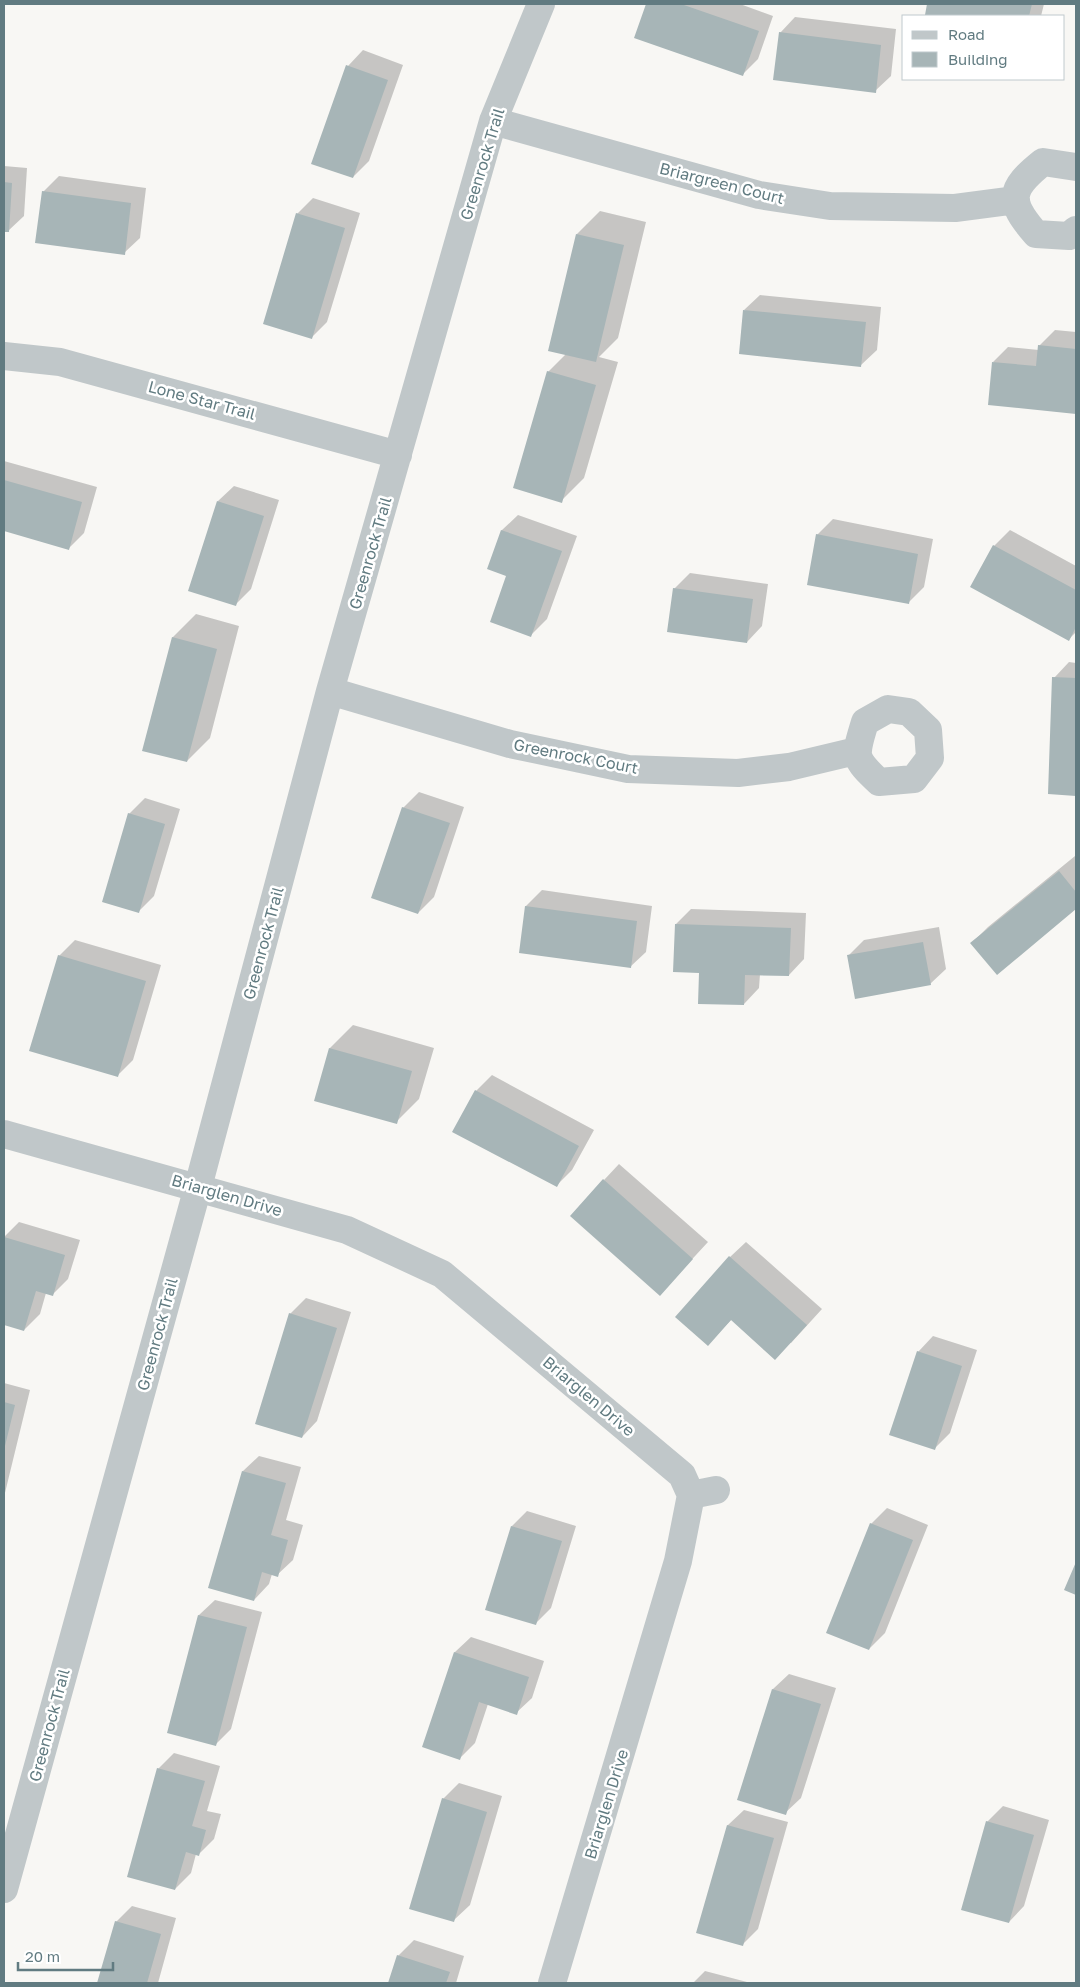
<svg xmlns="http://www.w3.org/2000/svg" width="1080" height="1987" font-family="'Golos Text',sans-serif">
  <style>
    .shadow { fill: #0003 }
    .building { fill: #a7b5b7 }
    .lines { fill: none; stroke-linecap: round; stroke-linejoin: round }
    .street { stroke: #c0c7c9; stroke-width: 28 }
    .labels { text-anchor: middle; stroke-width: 5; stroke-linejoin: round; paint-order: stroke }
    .street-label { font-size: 16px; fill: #617b81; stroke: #fff }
  </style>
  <rect width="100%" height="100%" fill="#f8f7f4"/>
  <path class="shadow" d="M647,4h93l33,12 -15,43 -16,16 -106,-38z
    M929,4h115l-3,12h-103l-12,-2z
    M795,17l101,12 -5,47 -16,15 -95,-58z
    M363,50l40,15 -34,96 -16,16 -5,-111z
    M4,166l23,2 -3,48 -16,15h-4z
    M59,176l87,12 -6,50 -16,15 -81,-61z
    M313,198l47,15 -33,109 -15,15 -15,-123z
    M600,211l46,11 -28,116 -19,19 19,5 -34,116 -23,23 -13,-129 18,-18 -16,-4 27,-116z
    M760,295l121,12 -4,43 -16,15 -117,-55z
    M1055,330l21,2v80l-83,-50 15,-15 31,3v-4z
    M4,461l93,26 -13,46 -15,15 -65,-18z
    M234,486l45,14 -28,89 -15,15 -18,-103z
    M518,515l59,21 -30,83 -16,16 -23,-60 -19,-7 13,-38z
    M833,519l100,20 -9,48 -16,16 -91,-68z
    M1010,530l66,36v66l-7,7 -75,-93z
    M690,573l78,11 -6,42 -15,16 -73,-53z
    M196,614l43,12 -29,112 -23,23 -14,-124z
    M1069,662l7,1v131l-27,-1 5,-115z
    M419,792l45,15 -30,90 -16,16 -15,-105z
    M145,798l35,11 -26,87 -15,15 -10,-97z
    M1075,856l1,52 -79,65 -25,-30 16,-16z
    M542,890l110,16 -6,46 -16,15 -110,-15 6,-46z
    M691,909l115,4 -2,46 -15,16 -29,-1 -1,14 -15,16 -44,-32 -24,-48z
    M939,927l7,42 -16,15 -82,-28 16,-16z
    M75,940l86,25 -28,95 -16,16 -58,-120z
    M353,1025l81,23 -15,51 -23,23 -80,-22 14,-52z
    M492,1075l102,55 -22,40 -16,16 -80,-95z
    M619,1164l89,78 -48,52 -56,-114z
    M19,1222l61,18 -12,39 -15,15 -7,-1 -6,21 -16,16 -20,-7v-86z
    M746,1242l76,67 -31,34 -59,-24 -24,25 22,-87z
    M306,1298l45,14 -34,109 -15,16 -12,-123z
    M933,1336l44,14 -27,83 -15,15 -17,-96z
    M4,1383l26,7 -26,107z
    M259,1456l42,11 -15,53 17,5 -10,35 -16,15 -5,-1 -3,10 -15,16 -11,-129z
    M887,1508l41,17 -43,108 -16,16 2,-125z
    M527,1511l49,15 -25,82 -15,15 -24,-97z
    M215,1600l47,12 -31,117 -15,15 -47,-12 30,-117z
    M471,1637l73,24 -12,37 -16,15 -28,-9 -13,39 -15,15 -36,-12 31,-94z
    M789,1674l47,14 -35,110 -16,15 -46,-14 34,-110z
    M174,1753l46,13 -13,45 14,3 -7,25 -16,16 -2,-1 -5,19 -16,16 -17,-120z
    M459,1783l43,13 -32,109 -16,15 -11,-121z
    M1003,1806l46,14 -25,86 -15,16 -22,-100z
    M744,1810l44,12 -30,107 -16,16 -44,-13 30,-107z
    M132,1906l44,12 -18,65h-60l18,-61z
    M414,1940l50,16 -8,27h-66l8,-27z
    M705,1971l42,11 -1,1h-53z"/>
  <path class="building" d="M646,4h35l78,27 -16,45 -109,-38z
    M927,4h105l-3,12h-97l-7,-1z
    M779,32l102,13 -5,48 -103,-13z
    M346,65l42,15 -35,98 -42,-14z
    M4,182l8,1 -3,49h-5z
    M42,191l89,12 -6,52 -90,-12z
    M296,213l49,15 -33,111 -49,-15z
    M576,234l48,11 -28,117 -48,-11z
    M743,310l123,12 -5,45 -122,-13z
    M1038,345l38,4v65l-88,-9 4,-43 44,4z
    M547,371l49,14 -34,118 -49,-15z
    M4,480l78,22 -13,48 -65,-19z
    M217,501l47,15 -28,90 -48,-15z
    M501,530l61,21 -31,86 -41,-15 16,-46 -19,-7z
    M816,534l102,20 -9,50 -102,-19z
    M993,545l83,45v37l-7,14 -99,-54z
    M673,588l80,11 -6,44 -80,-11z
    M172,637l45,12 -30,113 -45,-11z
    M1052,677l24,1v118l-28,-2z
    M402,807l48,16 -32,91 -47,-16z
    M128,813l37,11 -26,89 -37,-11z
    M1059,871l17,21v17l-79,66 -27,-32z
    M525,906l112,15 -6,47 -112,-15z
    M675,924l116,4 -2,48 -44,-1 -1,30 -46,-1 1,-31 -26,-1z
    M923,942l8,43 -76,14 -8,-44z
    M58,955l88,26 -28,96 -89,-26z
    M329,1048l83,23 -15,53 -83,-23z
    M475,1090l104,56 -22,41 -105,-55z
    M603,1179l90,80 -33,37 -90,-80z
    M4,1237l61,18 -12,41 -17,-5 -12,40 -20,-6z
    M729,1256l78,69 -32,35 -44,-40 -23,26 -33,-29z
    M289,1313l48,15 -35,110 -47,-14z
    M917,1351l45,15 -27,84 -46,-15z
    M4,1402l11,3 -11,45z
    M242,1471l44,12 -15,52 17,5 -10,37 -16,-5 -8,29 -46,-13z
    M870,1523l43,17 -44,110 -43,-17z
    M511,1526l51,15 -26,84 -51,-15z
    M1076,1562v33l-12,-5z
    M198,1615l49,12 -31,119 -49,-13z
    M454,1652l75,25 -12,38 -38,-13 -19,58 -38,-13z
    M772,1689l49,15 -35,111 -49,-15z
    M157,1768l48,13 -13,45 14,4 -7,26 -13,-4 -11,38 -48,-13z
    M442,1798l45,14 -33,110 -45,-13z
    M986,1821l48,14 -25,88 -48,-13z
    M727,1825l47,13 -31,108 -47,-13z
    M115,1921l46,13 -14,49h-50z
    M397,1955l53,17 -4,11h-58z"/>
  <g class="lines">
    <path class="street" d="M493,121l266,74 71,11 125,2 61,-8
      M1076,167l-33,-5c-34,27 -36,39 -7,72l33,2 7,-6
      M4,356l56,6 338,93
      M330,691l180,53 118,25 110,4 51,-6 67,-16
      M888,709l21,3 19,18 2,28 -16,21 -35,3c-27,-25 -24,-26 -14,-60z
      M4,1134l343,96 95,44 240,201 9,20 -13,66 -126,422
      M691,1495l25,-5
      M4,1889l194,-702 132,-496 163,-570 48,-117"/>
  </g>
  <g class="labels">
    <g class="street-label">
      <text transform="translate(482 164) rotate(-73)" y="6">Greenrock Trail</text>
      <text transform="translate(722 183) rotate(14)" y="6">Briargreen Court</text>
      <text transform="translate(202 400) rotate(15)" y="6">Lone Star Trail</text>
      <text transform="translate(370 553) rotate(-74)" y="6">Greenrock Trail</text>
      <text transform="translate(576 756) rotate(11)" y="6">Greenrock Court</text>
      <text transform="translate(263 943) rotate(-75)" y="6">Greenrock Trail</text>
      <text transform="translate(227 1195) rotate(16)" y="6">Briarglen Drive</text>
      <text transform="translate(157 1334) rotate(-75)" y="6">Greenrock Trail</text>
      <text transform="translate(589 1396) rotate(40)" y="6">Briarglen Drive</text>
      <text transform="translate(49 1725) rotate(-75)" y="6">Greenrock Trail</text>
      <text transform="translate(606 1804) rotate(-73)" y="6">Briarglen Drive</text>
    </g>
  </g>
  <rect width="1080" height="1987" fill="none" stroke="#617b81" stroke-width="10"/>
  <rect x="902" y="15" width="162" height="65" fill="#ffffff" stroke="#c0cacd"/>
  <rect x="912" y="31" width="25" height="8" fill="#c0c7c9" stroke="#c0cacd"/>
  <text x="948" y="40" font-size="15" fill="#617b81">Road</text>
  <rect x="912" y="52" width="25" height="15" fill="#a7b5b7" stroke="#c0cacd"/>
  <text x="948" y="65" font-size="15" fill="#617b81">Building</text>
  <path d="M18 1962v8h95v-8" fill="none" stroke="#617b81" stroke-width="2.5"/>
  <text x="25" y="1962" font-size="15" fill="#617b81" stroke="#ffffff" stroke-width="4" paint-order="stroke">20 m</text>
</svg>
